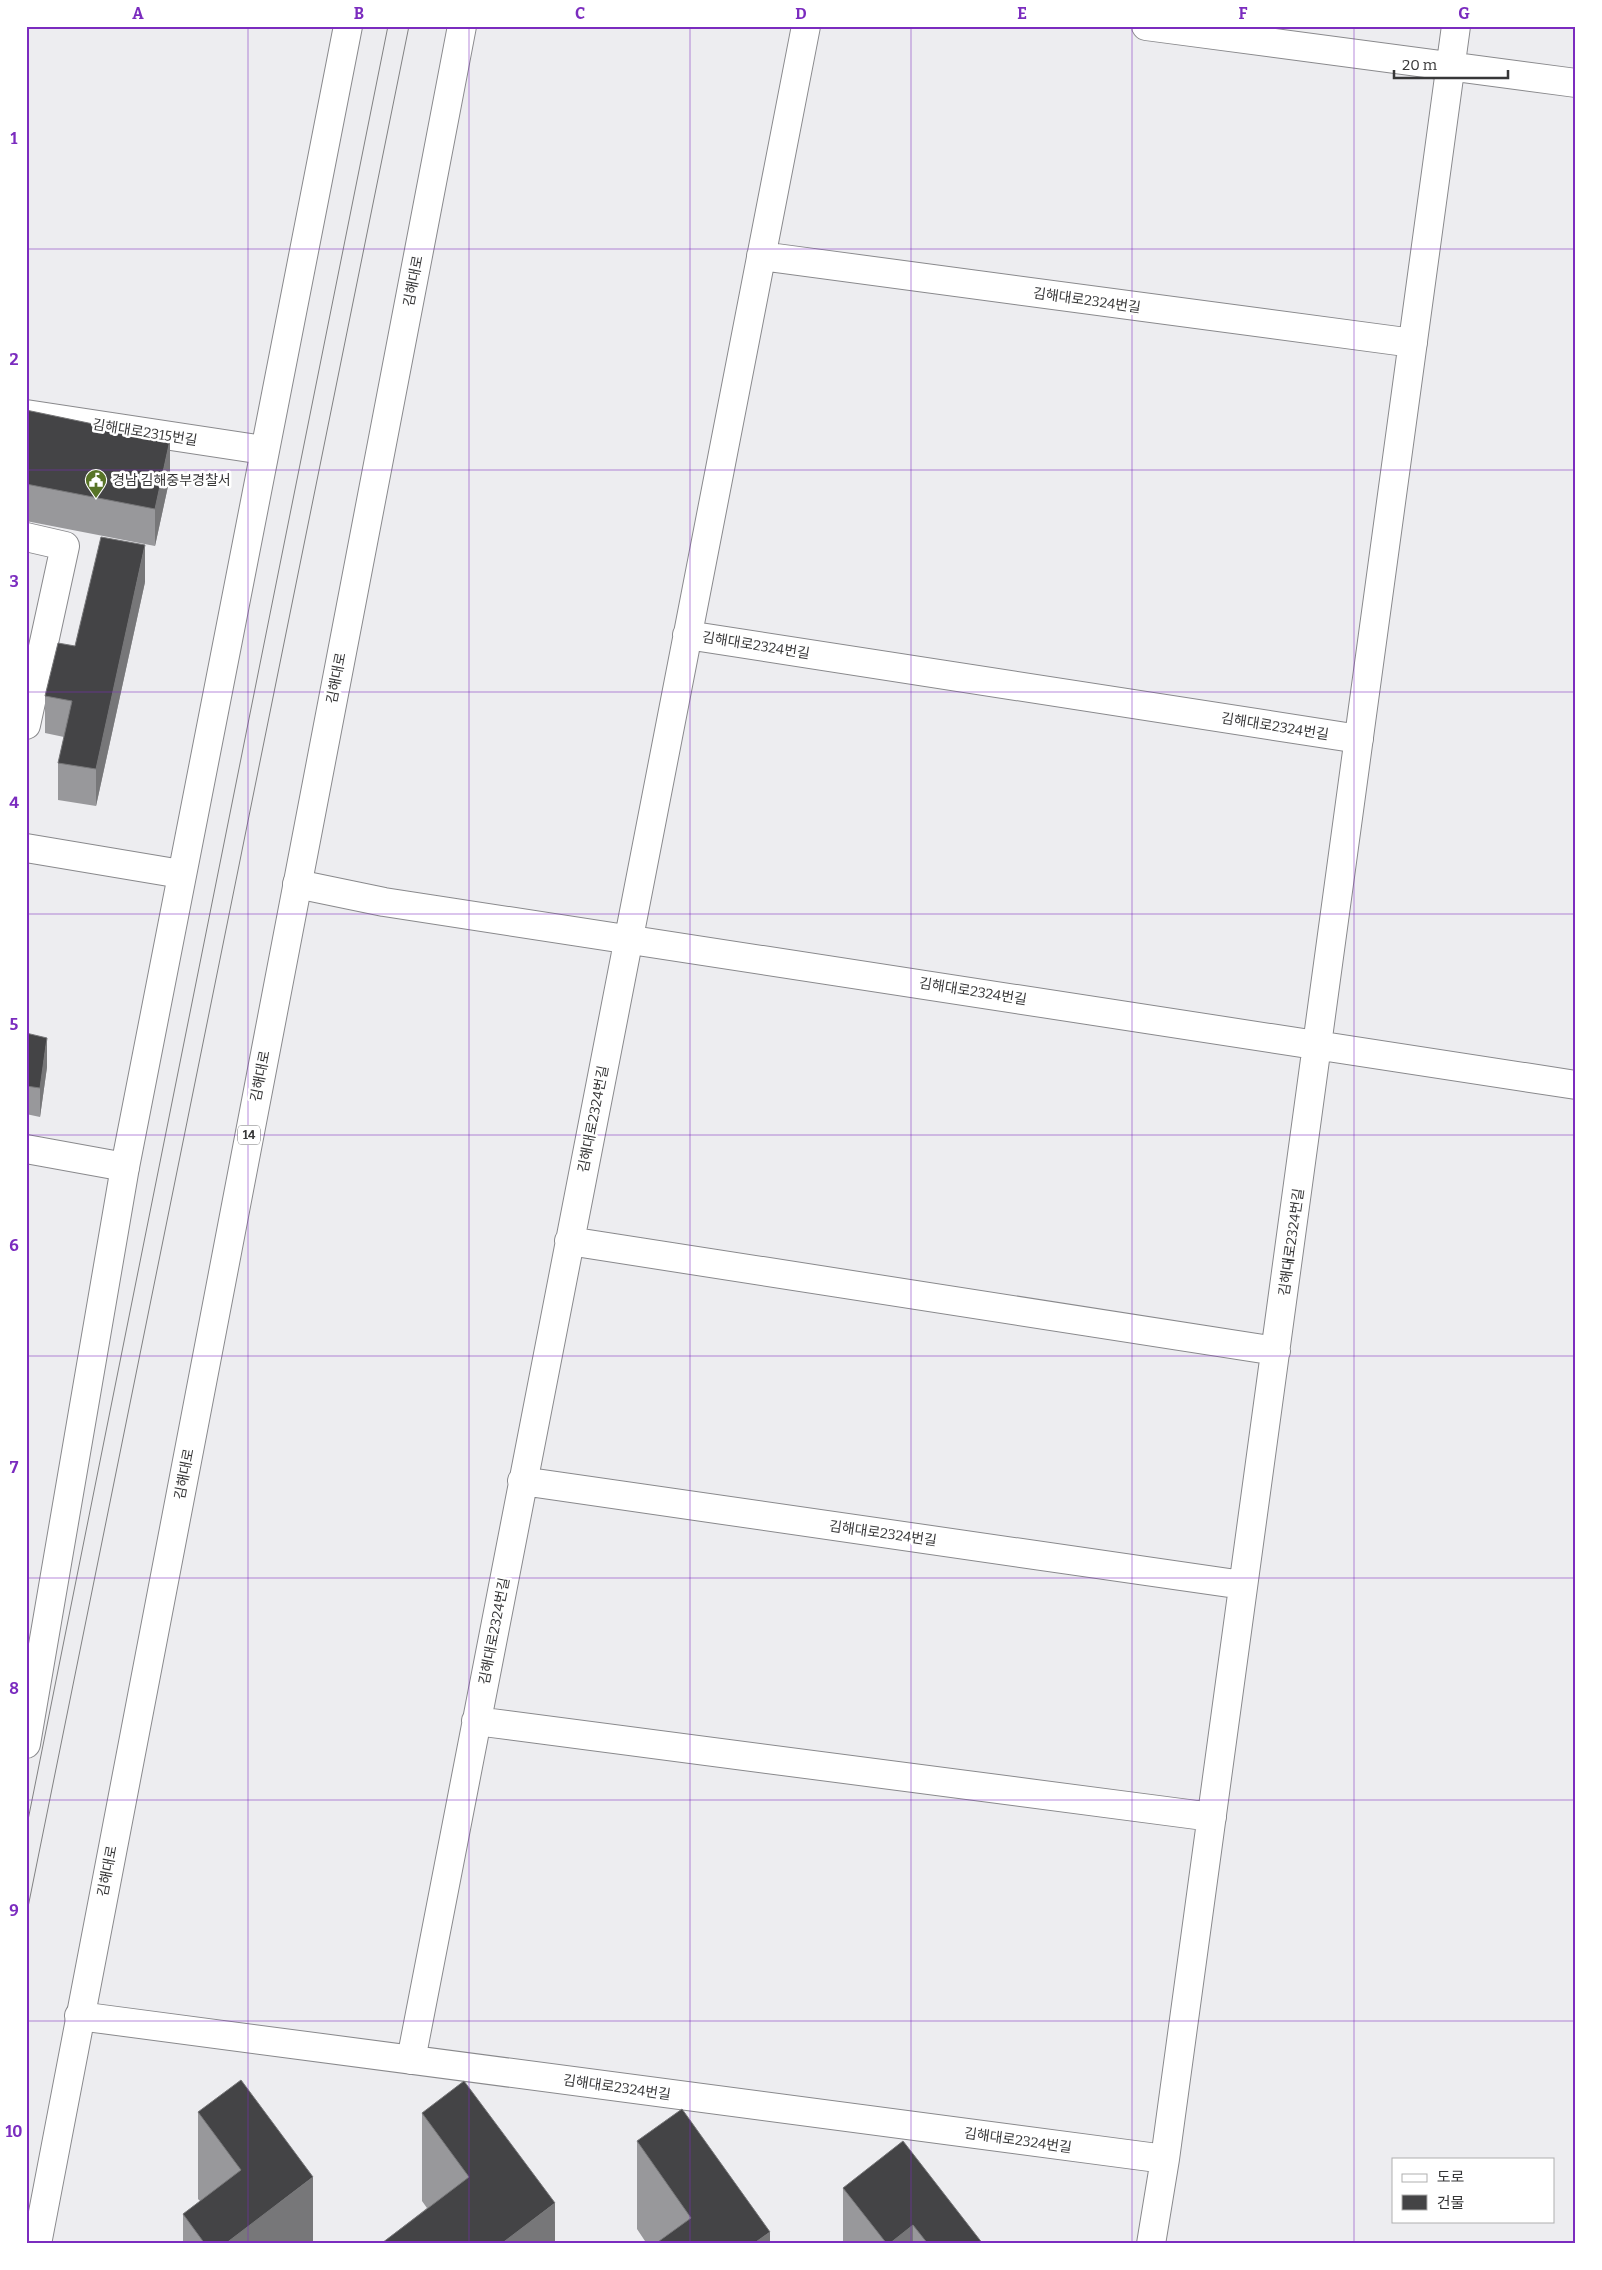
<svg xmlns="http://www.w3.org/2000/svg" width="1602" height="2270" font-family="Bitter,'Noto Sans KR',serif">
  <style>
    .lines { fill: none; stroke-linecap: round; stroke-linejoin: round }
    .minor-casing { stroke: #89898c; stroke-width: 30 }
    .major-casing { stroke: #89898c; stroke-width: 30 }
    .minor { stroke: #fff; stroke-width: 28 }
    .major { stroke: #fff; stroke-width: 28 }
    .tram { stroke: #818182; stroke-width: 1 }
    .wall { fill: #98989b }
    .shaded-wall { fill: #777779 }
    .building { fill: #444446; stroke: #777779 }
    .grid { fill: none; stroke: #7b2cbf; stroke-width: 1; stroke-opacity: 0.55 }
    .labels { text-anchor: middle; stroke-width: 5; stroke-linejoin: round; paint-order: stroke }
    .shield { fill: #fff; stroke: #737374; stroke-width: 1 }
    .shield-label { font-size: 12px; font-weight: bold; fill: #373738 }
    .street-label { font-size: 14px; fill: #373738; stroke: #fff }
    .poi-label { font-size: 14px; fill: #373738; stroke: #fff; text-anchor: start }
    .neatline { fill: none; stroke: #7b2cbf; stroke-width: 2 }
    .grid-label { font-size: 16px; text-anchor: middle; font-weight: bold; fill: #7b2cbf }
  </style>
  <rect width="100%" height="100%" fill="#ededf0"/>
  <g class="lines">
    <g class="minor-casing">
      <path id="minor" d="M1146,26l430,57
        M761,256l652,87
        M26,414l237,36
        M26,537l39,9 -39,179
        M687,635l672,104
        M26,848l155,26
        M297,884l87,18 1192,183
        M26,1149l99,18
        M569,1241l707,110
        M522,1481l721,104
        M476,1721l736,96
        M79,2016l1086,143
        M411,2060l395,-2034
        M1151,2244l14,-85 291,-2133"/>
    </g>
    <g class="major-casing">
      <path id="major" d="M26,1744l99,-577 223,-1141
        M37,2244l425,-2218"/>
    </g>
    <use href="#minor" class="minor"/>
    <use href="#major" class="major"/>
    <path class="tram" d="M26,1830l362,-1804
      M26,1917l383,-1891"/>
  </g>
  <path class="wall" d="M26,410l144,67 -15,69 -129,-25z
    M145,582l-49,224 -38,-6v-37l6,-26 -19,-4v-37l30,-50z
    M26,1033l21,34 -7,50 -14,-3z
    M198,2112l115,132h-130v-30l17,-13 -2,-2z
    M422,2113l133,131h-173v-1l45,-35 -5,-7z
    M637,2141l133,103h-123l-10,-15z
    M843,2188l140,56h-140z"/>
  <path class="shaded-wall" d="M170,440v37l-15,69v-37z
    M145,545v37l-49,224v-37z
    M47,1038v29l-7,50v-29z
    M313,2177v67h-88z
    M555,2203v41h-54z
    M913,2225v19h-24z
    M770,2232v12h-17z"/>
  <path class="building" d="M26,410l144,30 -15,69 -129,-25z
    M101,537l44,8 -49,224 -38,-6 14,-62 -27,-5 13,-53 17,3z
    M26,1033l21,5 -7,50 -14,-2z
    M241,2080l72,97 -88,67h-20l-22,-30 58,-44 -43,-58z
    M464,2081l91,122 -54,41h-118l-1,-1 87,-66 -47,-64z
    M682,2109l88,123 -17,12h-98l36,-26 -54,-77z
    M903,2141l80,103h-55l-15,-19 -24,19h-2l-44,-56z"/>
  <path class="grid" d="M248,26v2218M469,26v2218M690,26v2218M911,26v2218M1132,26v2218M1354,26v2218M26,249h1550M26,470h1550M26,692h1550M26,914h1550M26,1135h1550M26,1356h1550M26,1578h1550M26,1800h1550M26,2021h1550"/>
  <defs>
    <g id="civic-pin" transform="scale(1.125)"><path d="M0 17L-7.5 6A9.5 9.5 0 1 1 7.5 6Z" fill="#587427" stroke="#fff"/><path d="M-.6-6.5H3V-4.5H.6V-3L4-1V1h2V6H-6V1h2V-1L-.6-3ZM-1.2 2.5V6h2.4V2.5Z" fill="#fff"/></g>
  </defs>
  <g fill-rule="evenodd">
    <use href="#civic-pin" x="96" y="480"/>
  </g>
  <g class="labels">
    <rect class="shield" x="238" y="1125.5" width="22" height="19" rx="4"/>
    <g class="shield-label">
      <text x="249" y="1139">14</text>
    </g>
    <g class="street-label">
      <text transform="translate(413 281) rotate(-79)" y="5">김해대로</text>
      <text transform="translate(1087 300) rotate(8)" y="5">김해대로2324번길</text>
      <text transform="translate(145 432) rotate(9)" y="5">김해대로2315번길</text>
      <text transform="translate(756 645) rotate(9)" y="5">김해대로2324번길</text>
      <text transform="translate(336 678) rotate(-79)" y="5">김해대로</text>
      <text transform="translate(1275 726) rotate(9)" y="5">김해대로2324번길</text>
      <text transform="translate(973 991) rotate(9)" y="5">김해대로2324번길</text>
      <text transform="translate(260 1076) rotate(-79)" y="5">김해대로</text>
      <text transform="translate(593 1119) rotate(-79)" y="5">김해대로2324번길</text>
      <text transform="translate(1291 1242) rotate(-82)" y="5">김해대로2324번길</text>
      <text transform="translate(184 1474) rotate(-79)" y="5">김해대로</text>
      <text transform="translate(883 1533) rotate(8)" y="5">김해대로2324번길</text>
      <text transform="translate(494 1631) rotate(-79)" y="5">김해대로2324번길</text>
      <text transform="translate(107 1871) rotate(-79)" y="5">김해대로</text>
      <text transform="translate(617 2087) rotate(8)" y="5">김해대로2324번길</text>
      <text transform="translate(1018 2140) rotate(8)" y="5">김해대로2324번길</text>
    </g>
    <g class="poi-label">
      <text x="112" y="485">경남 김해중부경찰서</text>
    </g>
  </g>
  <rect width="1602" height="2270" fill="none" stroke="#ffffff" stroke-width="55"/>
  <rect x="1392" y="2158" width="162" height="65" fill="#ffffff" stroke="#afafaf"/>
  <rect x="1402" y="2174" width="25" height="8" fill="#ffffff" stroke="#afafaf"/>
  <text x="1437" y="2182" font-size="15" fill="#373738">도로</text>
  <rect x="1402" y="2195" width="25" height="15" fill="#444446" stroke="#afafaf"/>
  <text x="1437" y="2208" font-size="15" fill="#373738">건물</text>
  <path d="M1394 70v8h114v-8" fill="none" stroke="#373738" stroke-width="2.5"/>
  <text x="1402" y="70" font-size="15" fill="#373738" stroke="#ffffff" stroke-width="4" paint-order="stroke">20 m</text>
  <rect x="28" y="28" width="1546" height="2214" class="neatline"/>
  <g class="grid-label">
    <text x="138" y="19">A</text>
    <text x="359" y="19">B</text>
    <text x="580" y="19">C</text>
    <text x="801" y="19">D</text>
    <text x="1022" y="19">E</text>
    <text x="1243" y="19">F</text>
    <text x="1464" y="19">G</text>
    <text x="14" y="144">1</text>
    <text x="14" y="365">2</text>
    <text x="14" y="587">3</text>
    <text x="14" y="808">4</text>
    <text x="14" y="1030">5</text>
    <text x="14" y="1251">6</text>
    <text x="14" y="1473">7</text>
    <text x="14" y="1694">8</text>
    <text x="14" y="1916">9</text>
    <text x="14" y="2137">10</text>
  </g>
</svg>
